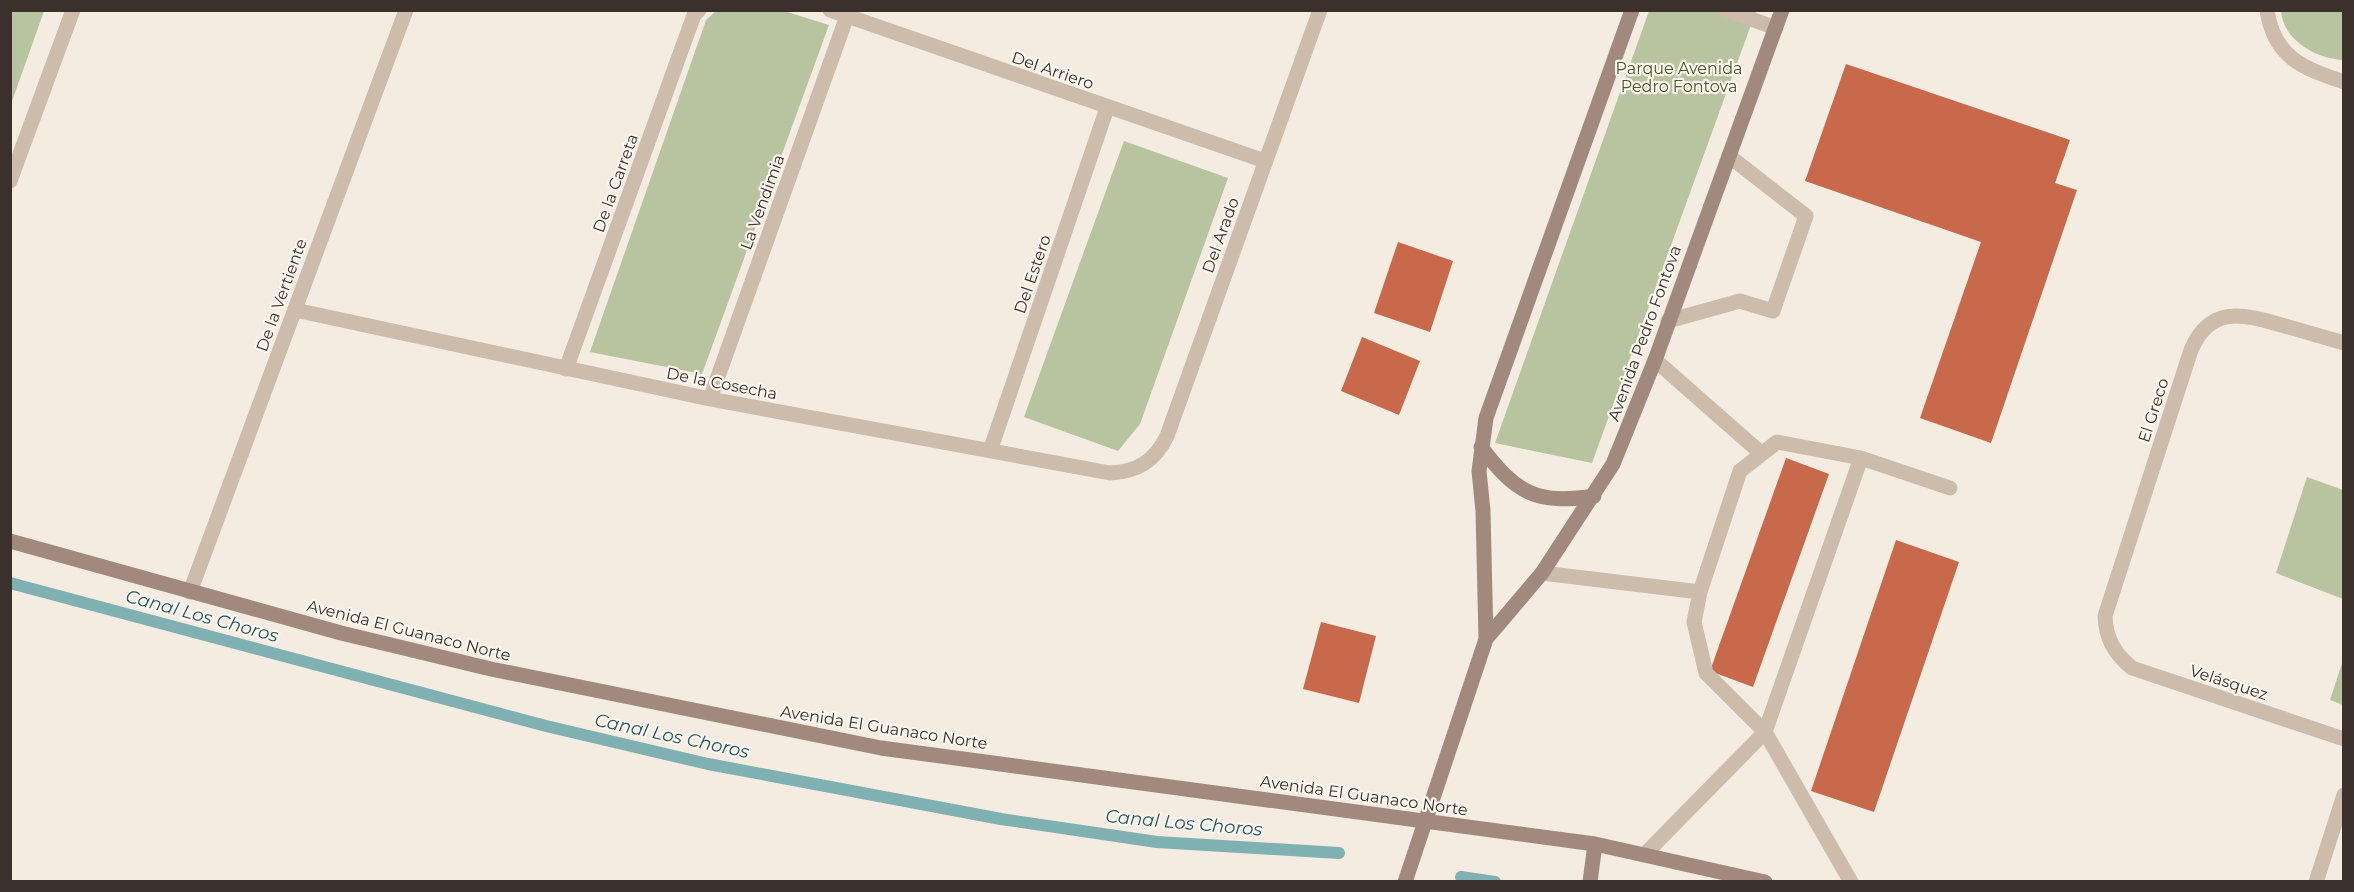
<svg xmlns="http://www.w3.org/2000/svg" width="2354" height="892" font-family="Montserrat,sans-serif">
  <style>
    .green { fill: #b8c4a0 }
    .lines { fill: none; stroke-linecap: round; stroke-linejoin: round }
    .stream { stroke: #7fb0b2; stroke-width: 12 }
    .building { fill: #c8694b }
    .lane { stroke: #cdbbac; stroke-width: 15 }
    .street { stroke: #cdbbac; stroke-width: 15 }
    .secondary { stroke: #a18a7d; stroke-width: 15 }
    .labels { text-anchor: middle; stroke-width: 4.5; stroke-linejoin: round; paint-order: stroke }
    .park-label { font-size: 16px; fill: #4a5a2e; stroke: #fbf5ee }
    .street-label { font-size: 16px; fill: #3b302b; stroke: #fbf5ee }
    .water-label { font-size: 18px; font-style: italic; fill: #1f5a5e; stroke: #fbf5ee }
  </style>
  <rect width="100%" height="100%" fill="#f4ebe1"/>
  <path class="green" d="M11,10l33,1 -33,93 -1,-93z
    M781,10l48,15 -127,349 -112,-22 116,-332 10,-9z
    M1649,11h107l-164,452 -97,-20z
    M2281,11h62v49c-27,-1 -60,-20 -62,-49z
    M1124,141l104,37 -88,246 -22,27 -94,-34z
    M2307,477l36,13v109l-67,-26z
    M2343,660v45l-13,-5z"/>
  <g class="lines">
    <path class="stream" d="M10,583l536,143 162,38 293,55 156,23 182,11
      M1461,877l34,5"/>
  </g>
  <path class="building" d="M1846,64l224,76 -15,43 22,7 -86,253 -71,-25 61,-176 -176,-61z
    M1398,242l55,19 -23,71 -56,-19z
    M1362,337l58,24 -21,54 -58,-24z
    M1786,458l43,16 -76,213 -43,-16z
    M1896,540l63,22 -85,250 -63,-21z
    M1321,622l55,14 -17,67 -56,-14z"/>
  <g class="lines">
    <path class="lane" d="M1668,321l72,-20 33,10 33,-95 -77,-60
      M1655,360l107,94
      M1542,573l158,19
      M1646,853l119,-121 96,-274
      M1851,882l-86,-150 -59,-59 -12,-51 6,-30 40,-121 37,-29 84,16 89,30"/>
    <path class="street" d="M830,10l435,151
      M1726,10l50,18
      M2267,10c7,48 36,58 77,72
      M10,181l63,-171
      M295,310l415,89 400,74c27,-1 45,-12 57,-37l153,-426
      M2344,343c-20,-6 -39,-11 -59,-17 -39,-11 -74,-23 -94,24l-86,266c1,23 9,37 27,52l212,71
      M566,369l128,-354 5,-5
      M710,399l137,-383
      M990,451l117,-343
      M190,592l216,-582
      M2316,882l28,-87"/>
    <path class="secondary" d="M1481,447c35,46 55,58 113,49
      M10,541l331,92 150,36 390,79 714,96 170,38
      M1486,639l56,-66 71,-109 42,-104 127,-350
      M1405,882l81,-243 -3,-128 -4,-40 7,-53 146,-408
      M1590,882l5,-38"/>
  </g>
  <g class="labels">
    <g class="park-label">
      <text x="1679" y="74">Parque Avenida<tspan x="1679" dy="18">Pedro Fontova</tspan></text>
    </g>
    <g class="street-label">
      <text transform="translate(1053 70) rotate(19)" y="6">Del Arriero</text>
      <text transform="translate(615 183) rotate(-70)" y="6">De la Carreta</text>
      <text transform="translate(762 202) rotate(-70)" y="6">La Vendimia</text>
      <text transform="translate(1220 235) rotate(-70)" y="6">Del Arado</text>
      <text transform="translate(1032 274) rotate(-71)" y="6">Del Estero</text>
      <text transform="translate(281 295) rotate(-70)" y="6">De la Vertiente</text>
      <text transform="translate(1644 333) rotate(-70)" y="6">Avenida Pedro Fontova</text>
      <text transform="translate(722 383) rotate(11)" y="6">De la Cosecha</text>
      <text transform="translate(2153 410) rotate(-72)" y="6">El Greco</text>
      <text transform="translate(409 630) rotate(14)" y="6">Avenida El Guanaco Norte</text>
      <text transform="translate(2229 682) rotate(18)" y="6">Velásquez</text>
      <text transform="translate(884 727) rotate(9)" y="6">Avenida El Guanaco Norte</text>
      <text transform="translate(1364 795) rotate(8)" y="6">Avenida El Guanaco Norte</text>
    </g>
    <g class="water-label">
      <text transform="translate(202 616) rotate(15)" y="6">Canal Los Choros</text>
      <text transform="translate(672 736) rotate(12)" y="6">Canal Los Choros</text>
      <text transform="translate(1184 823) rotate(5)" y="6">Canal Los Choros</text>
    </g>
  </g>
  <rect width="2354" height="892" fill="none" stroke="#3b302b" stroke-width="24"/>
</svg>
